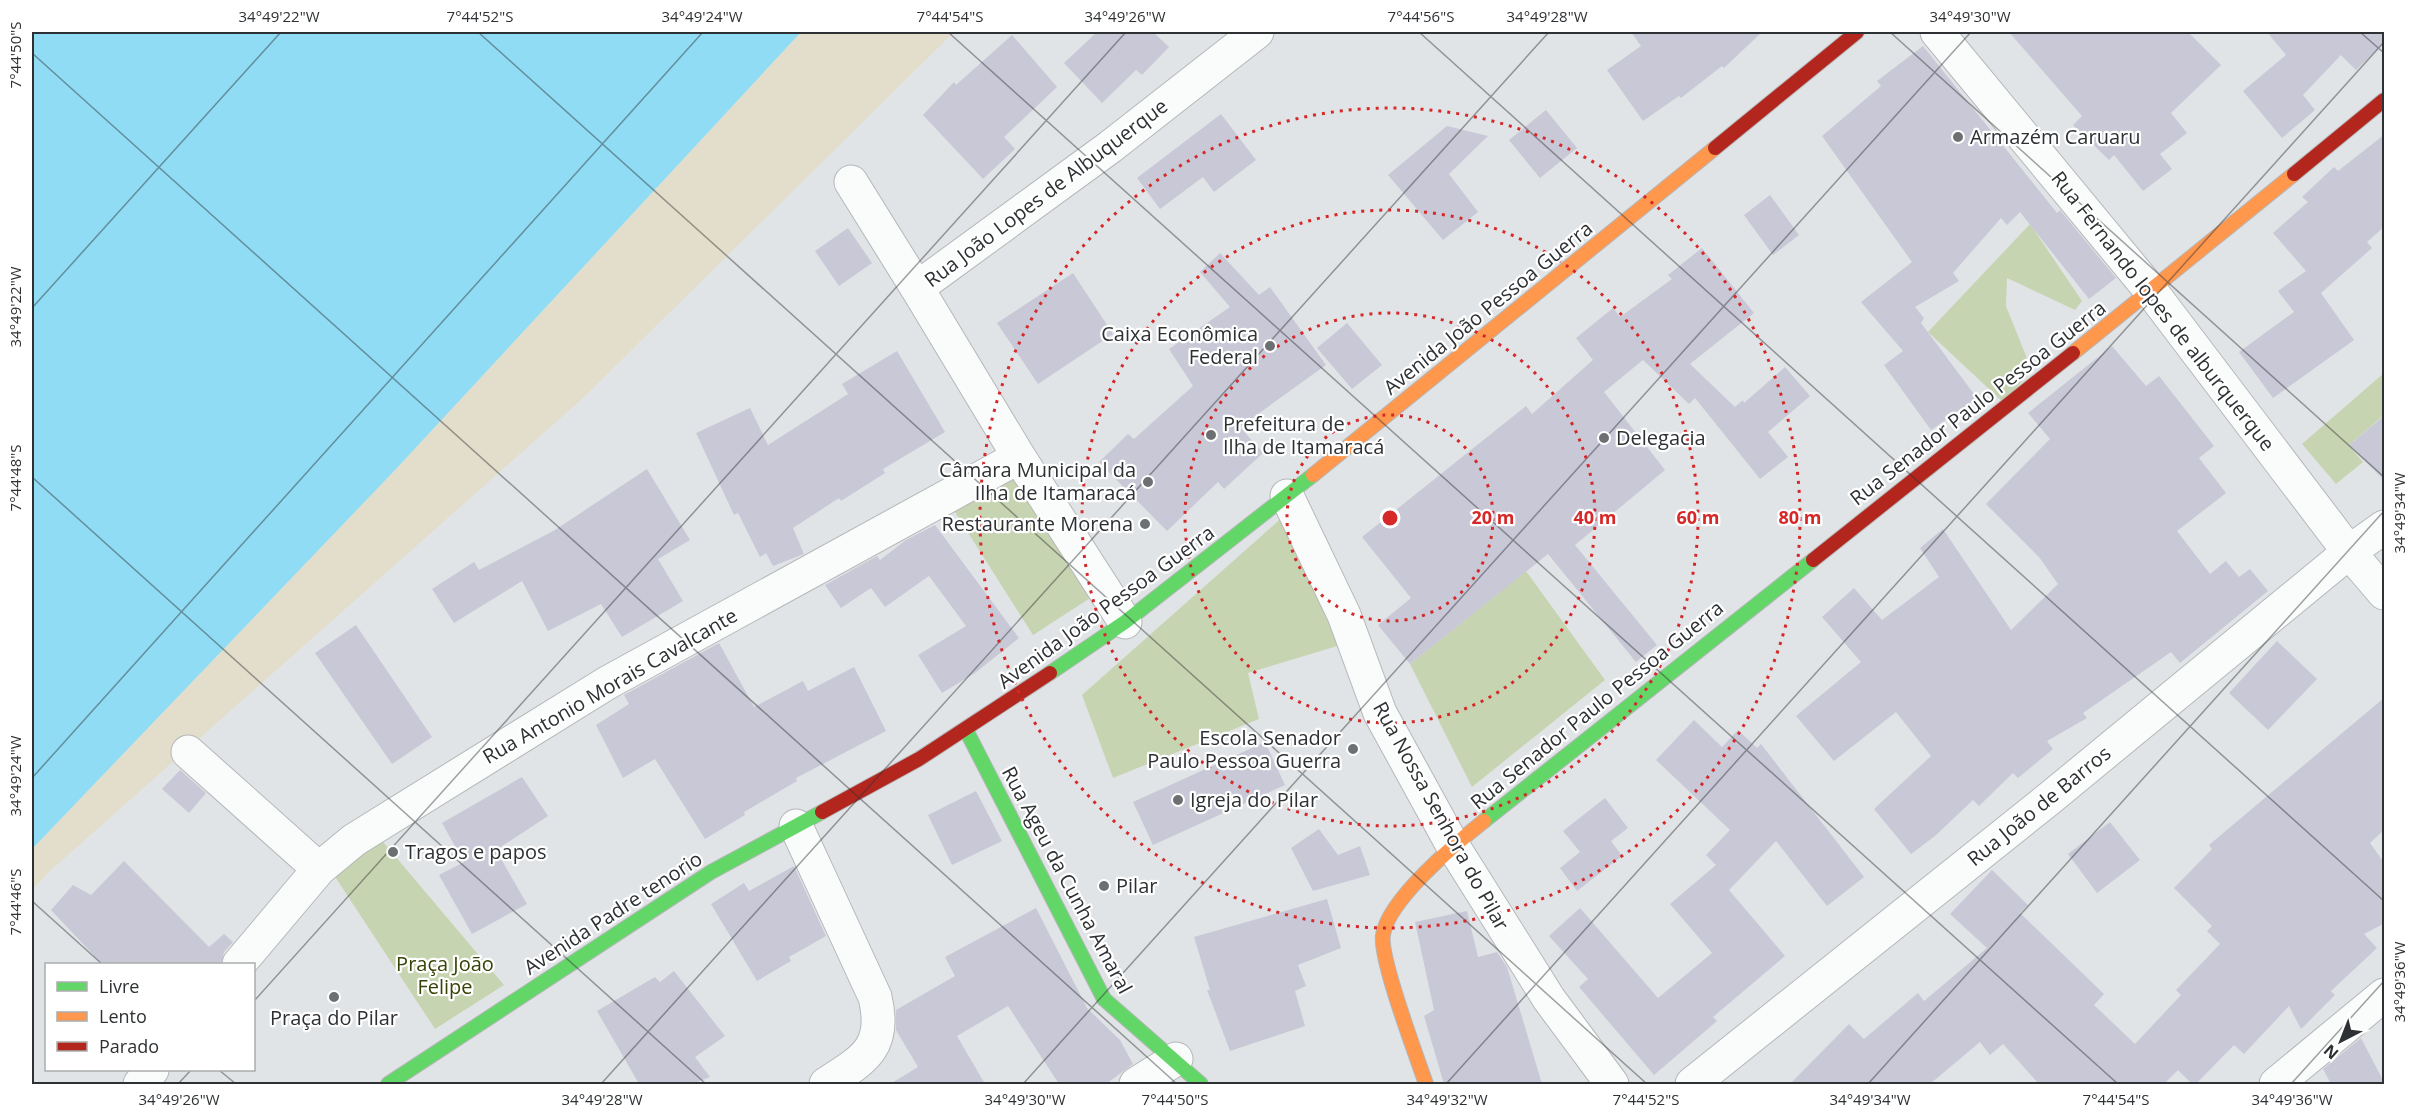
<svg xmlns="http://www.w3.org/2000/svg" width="2416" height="1116" font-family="'Open Sans',sans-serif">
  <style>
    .green { fill: #c7d4b1 }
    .sand { fill: #e2decb }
    .water { fill: #8fdcf4 }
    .building { fill: #c8c8d7 }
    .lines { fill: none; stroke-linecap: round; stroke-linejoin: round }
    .street-casing { stroke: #b5b7b9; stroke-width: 35 }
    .fast-casing { stroke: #b5b7b9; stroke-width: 16 }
    .slow-casing { stroke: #b5b7b9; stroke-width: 16 }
    .jam-casing { stroke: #b5b7b9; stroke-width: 16 }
    .street { stroke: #fafbfb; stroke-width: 33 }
    .fast { stroke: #63d668; stroke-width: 14 }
    .slow { stroke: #ff974d; stroke-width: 14 }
    .jam { stroke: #b3261e; stroke-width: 14 }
    .ticks { fill: none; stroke: #2e3133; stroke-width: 1.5; stroke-opacity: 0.45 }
    .ring { fill: none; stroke: #d62828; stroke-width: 3; stroke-dasharray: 3 6 }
    .poi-dot { fill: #6d7072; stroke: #fff; stroke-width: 2 }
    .labels { text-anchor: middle; stroke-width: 4.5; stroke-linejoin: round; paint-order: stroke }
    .poi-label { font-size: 20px; fill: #2e3133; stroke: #fff; text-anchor: start }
    .street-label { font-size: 20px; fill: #2e3133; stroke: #fff }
    .park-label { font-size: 20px; fill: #364305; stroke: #fff }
    .centre { fill: #d62828; stroke: #fff; stroke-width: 3 }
    .ring-label { font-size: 18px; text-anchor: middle; font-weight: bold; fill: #d62828; stroke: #fff; stroke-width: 4.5; stroke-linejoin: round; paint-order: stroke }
    .neatline { fill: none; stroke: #2e3133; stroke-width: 2 }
    .ticks-label { font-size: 15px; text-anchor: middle; fill: #2e3133 }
  </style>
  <rect width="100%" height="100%" fill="#e1e4e6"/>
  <path class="green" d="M2030,224l52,77 -7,9 -68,-32 -1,28 26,65 -29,31 -75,-70z
    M2384,373v42l-35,30 14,17 -27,22 -34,-40z
    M1015,470l80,125 -62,40 -80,-126z
    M1285,515l69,126 -106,32 11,46 -146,59 -31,-83z
    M1526,571l79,109 -133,107 -62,-123z
    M373,830l131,155 -69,44 -109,-166z"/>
  <path class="sand" d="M801,32h153l-371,366 -532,472 -19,20v-41l363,-379z"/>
  <path class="water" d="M32,32h769l-406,438 -363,379z"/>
  <path class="building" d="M1097,32h56l16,15 -27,28 -6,-5 -34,33 -38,-40z
    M1631,32h131l-38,36 -2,-2 -41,32 -2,-2 -36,25 -36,-51 34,-24z
    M2009,32h179l33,33 -50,48 16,20 -27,21 12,15 -29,22 -29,-36 -5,5 -36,-35 9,-9z
    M2267,32h118v10l-29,28 -15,-15 -38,40 12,15 -33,28 -39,-47 43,-36z
    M1012,35l45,52 -53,50 11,12 -32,30 -60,-64 31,-33 2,3z
    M1923,46l134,167 3,-3 56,68 -27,21 -69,-87 -13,13 -6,-7 -48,55 6,8 -44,26 9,11 -3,5 56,75 -46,32 -47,-65 19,-14 -42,-49 51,-40 -90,-126 59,-50 -4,-5z
    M1546,110l31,38 -37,30 -31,-38z
    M1221,114l35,46 -42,32 -11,-15 -43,32 -23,-31z
    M1447,126l41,10 -39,38 29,38 -35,28 -55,-65z
    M2385,134v92l-18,16 5,6 -51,45 33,47 -81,58 -34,-46 55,-40 -16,-21 28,-20 -33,-38 35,-31 -6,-5 32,-30 4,4z
    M1770,195l29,40 -26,20 -29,-40z
    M848,228l24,35 -33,23 -24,-35z
    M1702,248l52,65 -64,51 45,43 8,-7 1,3 41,-36 25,29 -42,36 20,25 -28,22 -65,-81 -6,6 -46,-44 -39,32 61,78 -90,75 82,100 -21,17 -88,-108 -138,110 -32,-39 33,-27 -49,-61 164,-131 6,8 61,-54 -17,-22 37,-30 7,9 52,-38 -4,-4z
    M1220,253l39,42 11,-8 56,78 -86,62 23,26 -39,36 -6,-7 -51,49 -68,-69 29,-28 6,5 59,-53 -24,-37 61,-42 -30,-35z
    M1073,273l40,61 -75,50 -41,-61z
    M1347,323l35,42 -30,24 -35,-41z
    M2112,346l34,40 13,-10 55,70 -15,12 27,35 -49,38 33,43 16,-13 13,16 11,-8 18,22 -88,72 -9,-11 -88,61 4,5 -40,23 6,8 -35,29 -5,-5 -34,33 -6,-6 -38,36 -24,18 -37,-45 57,-53 -35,-44 -62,49 -38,-45 65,-54 -39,-45 32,-29 28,32 57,-43 -19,-29 23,-19 68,101 47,-46 -19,-27 -53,-53 64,-65 -22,-26z
    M897,351l48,81 -62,37 2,4 -44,28 -2,-3 -46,30 11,26 -31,12 -7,-13 -6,4 -22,-44 -4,2 -38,-82 54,-25 18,37 80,-51 -6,-10z
    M2385,415v66l-36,-36z
    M647,469l43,71 -32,19 25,42 -61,36 -21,-33 -53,27 -26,-50 -68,42 -22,-34 42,-27 5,8 76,-40z
    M935,525l84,113 -44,35 -33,20 -24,-38 48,-29 -37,-50 -44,31 -14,-19 -30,20 -16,-23 52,-29 3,4 26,-20z
    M356,625l76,112 -40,27 -77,-111z
    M2277,641l40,38 -49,51 -39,-37z
    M719,643l35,64 49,-26 5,10 46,-24 32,64 -90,47 1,3 -53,31 1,3 -40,24 -50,-80 -32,19 -27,-53 33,-21 -5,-9z
    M2385,697v132l-15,14 15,21v59l-21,11 13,14 -46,43 4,4 -34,34 -12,-23 -45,48 -10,-9 -38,39h-4l-14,-14 -14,14h-125l-36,-40 -13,11 -10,-13 -50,42h-140l59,-60 15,15 54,-46 6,8 63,-53 -37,-34 42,-44 36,35 -8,8 84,81 -10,11 41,39 46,-49 -5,-5 44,-46 -13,-13 5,-5 -38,-38 38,-39 -3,-4z
    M1694,720l28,27 16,-17 19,18 4,-4 103,133 -37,29 -51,-65 -47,49 56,66 -72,61 4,4 -63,54 -75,-88 9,-8 -39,-43 31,-28 78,90 54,-45 -42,-49 46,-39 -10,-10 24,-25 -74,-70z
    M1265,742l20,43 -132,60 -20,-43z
    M180,770l26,23 -17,20 -27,-24z
    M522,777l26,39 -52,34 31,54 -55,30 -33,-59 25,-13 -22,-39z
    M976,791l26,50 -50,24 -24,-50z
    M1605,798l23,30 -17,13 11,15 -45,35 -17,-23 20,-16 -17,-21z
    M2110,822l30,38 -43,33 -29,-39z
    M1319,829l19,26 22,-9 10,29 -57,16 -22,-43z
    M124,861l85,86 15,-13 9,8 -9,10 -3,12h-119l-51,-54 22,-25 18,10z
    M794,866l32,70 -37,21 2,4 -34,20 -46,-77 33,-21 5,8z
    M1327,899l14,49 -43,17 8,21 -11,5 10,35 -75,25 -23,-61h3l-16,-53z
    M1036,908l51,100 33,32 13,24 -27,20h-47l-51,-78 -51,30 28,48h-95l28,-17 -22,-37v-20l59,-34 -10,-19z
    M1467,911l11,46 19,-5 10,15 35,117h-98l-20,-68 10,-6 -19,-88z
    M674,971l51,65 -30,21 15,20 -18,7h-53l-42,-73 58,-34 5,5z
    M2361,1038l24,46h-54l-8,-15z"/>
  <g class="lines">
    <g class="street-casing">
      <path id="street" d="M1937,32l214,259 198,261 35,41
        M851,182l66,106
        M1287,496l57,119 36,98 73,133 96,153 63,85
        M1125,622l-106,-165 -102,-169 193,-141 147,-115
        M188,752l131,117
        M796,826l79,171c12,50 -10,62 -49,87
        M239,964l80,-95 35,-29 253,-157 412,-226
        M140,1084l12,-14
        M1136,1084l40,-25
        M1692,1084l358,-286 299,-246 35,-25
        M2276,1084l108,-89"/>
    </g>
    <g class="fast-casing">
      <path id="fast" d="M1050,673l75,-51 188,-147
        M966,730l138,269 97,85
        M1484,821l329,-261
        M388,1084l323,-212 111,-60"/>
    </g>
    <g class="slow-casing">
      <path id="slow" d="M2073,353l221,-179
        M1313,475l402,-327
        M1426,1084c-9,-27 -47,-126 -43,-149 5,-35 72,-91 101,-114"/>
    </g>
    <g class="jam-casing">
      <path id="jam" d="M1715,148l142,-116
        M2294,174l90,-74
        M1813,560l260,-207
        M822,812l97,-53 131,-86"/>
    </g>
    <use href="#street" class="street"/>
    <use href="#fast" class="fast"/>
    <use href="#slow" class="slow"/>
    <use href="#jam" class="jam"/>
  </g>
  <path class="ticks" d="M478,32l1169,1052M948,32l1170,1052M1419,32l965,869M1890,32l494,445M2360,32l24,21M32,53l1145,1031M32,308l249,-276M32,477l674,607M32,778l671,-746M32,901l70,63M254,1001l872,-969M219,1070l17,14M178,1084l13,-14M601,1084l948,-1052M1023,1084l948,-1052M1446,1084l938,-1042M1868,1084l516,-573M2291,1084l93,-103"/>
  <g class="ring">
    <circle cx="1390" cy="518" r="103"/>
    <circle cx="1390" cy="518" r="205"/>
    <circle cx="1390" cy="518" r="308"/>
    <circle cx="1390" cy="518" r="410"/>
  </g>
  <g class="poi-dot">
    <circle cx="1958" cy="137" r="6"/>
    <circle cx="1270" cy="346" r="6"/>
    <circle cx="1211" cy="435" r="6"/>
    <circle cx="1604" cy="438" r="6"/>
    <circle cx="1148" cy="482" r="6"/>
    <circle cx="1145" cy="524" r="6"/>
    <circle cx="1353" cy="749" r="6"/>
    <circle cx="1178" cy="800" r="6"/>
    <circle cx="393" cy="852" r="6"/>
    <circle cx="1104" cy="886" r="6"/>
    <circle cx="334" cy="997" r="6"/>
  </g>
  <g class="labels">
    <g class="poi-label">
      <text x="1970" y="144">Armazém Caruaru</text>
      <text x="1258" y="341" text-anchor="end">Caixa Econômica<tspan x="1258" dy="23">Federal</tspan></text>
      <text x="1223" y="431">Prefeitura de<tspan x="1223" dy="23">Ilha de Itamaracá</tspan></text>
      <text x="1616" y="445">Delegacia</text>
      <text x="1136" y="477" text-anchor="end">Câmara Municipal da<tspan x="1136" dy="23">Ilha de Itamaracá</tspan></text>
      <text x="1133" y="531" text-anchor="end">Restaurante Morena</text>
      <text x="1341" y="745" text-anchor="end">Escola Senador<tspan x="1341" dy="23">Paulo Pessoa Guerra</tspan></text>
      <text x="1190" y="807">Igreja do Pilar</text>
      <text x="405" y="859">Tragos e papos</text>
      <text x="1116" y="893">Pilar</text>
      <text x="334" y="1025" text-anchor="middle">Praça do Pilar</text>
    </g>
    <g class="street-label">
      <text transform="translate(1046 193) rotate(-37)" y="7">Rua João Lopes de Albuquerque</text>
      <text transform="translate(1488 308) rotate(-39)" y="7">Avenida João Pessoa Guerra</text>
      <text transform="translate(2163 311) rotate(52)" y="7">Rua Fernando lopes de alburquerque</text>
      <text transform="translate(1978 403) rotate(-38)" y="7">Rua Senador Paulo Pessoa Guerra</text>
      <text transform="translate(1106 607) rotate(-36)" y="7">Avenida João Pessoa Guerra</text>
      <text transform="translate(610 686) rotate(-30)" y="7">Rua Antonio Morais Cavalcante</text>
      <text transform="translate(1597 705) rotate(-39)" y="7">Rua Senador Paulo Pessoa Guerra</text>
      <text transform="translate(2039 806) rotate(-39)" y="7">Rua João de Barros</text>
      <text transform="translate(1441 816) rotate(61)" y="7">Rua Nossa Senhora do Pilar</text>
      <text transform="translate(1067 880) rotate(62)" y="7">Rua Ageu da Cunha Amaral</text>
      <text transform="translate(613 913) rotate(-33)" y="7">Avenida Padre tenorio</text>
    </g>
    <g class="park-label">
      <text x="445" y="971">Praça João<tspan x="445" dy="23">Felipe</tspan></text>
    </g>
  </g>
  <circle cx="1390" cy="518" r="9" class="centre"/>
  <g class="ring-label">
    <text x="1493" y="524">20 m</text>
    <text x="1595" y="524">40 m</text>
    <text x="1698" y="524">60 m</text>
    <text x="1800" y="524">80 m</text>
  </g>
  <rect width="2416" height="1116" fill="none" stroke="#ffffff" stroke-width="66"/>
  <rect x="45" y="963" width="210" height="108" fill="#ffffff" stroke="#abadad" stroke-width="1.5"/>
  <rect x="57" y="982" width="30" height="9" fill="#63d668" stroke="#abadad" stroke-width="1.5"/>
  <text x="99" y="993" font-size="18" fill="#2e3133">Livre</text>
  <rect x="57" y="1012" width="30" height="9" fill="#ff974d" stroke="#abadad" stroke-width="1.5"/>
  <text x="99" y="1023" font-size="18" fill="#2e3133">Lento</text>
  <rect x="57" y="1042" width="30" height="9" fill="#b3261e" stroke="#abadad" stroke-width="1.5"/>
  <text x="99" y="1053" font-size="18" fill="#2e3133">Parado</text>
  <g transform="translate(2341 1041) rotate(222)" stroke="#ffffff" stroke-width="4.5" paint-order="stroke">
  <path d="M0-4.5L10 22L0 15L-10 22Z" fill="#2e3133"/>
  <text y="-9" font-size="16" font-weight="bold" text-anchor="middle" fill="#2e3133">N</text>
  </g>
  <rect x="33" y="33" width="2350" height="1050" class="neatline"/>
  <g class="ticks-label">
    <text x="279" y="22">34°49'22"W</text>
    <text x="480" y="22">7°44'52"S</text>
    <text x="702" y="22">34°49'24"W</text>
    <text x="950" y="22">7°44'54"S</text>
    <text x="1125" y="22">34°49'26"W</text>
    <text x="1421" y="22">7°44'56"S</text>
    <text x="1547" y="22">34°49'28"W</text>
    <text x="1970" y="22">34°49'30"W</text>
    <text transform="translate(16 55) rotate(-90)" y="5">7°44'50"S</text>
    <text transform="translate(16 307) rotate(-90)" y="5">34°49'22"W</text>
    <text transform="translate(16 478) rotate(-90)" y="5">7°44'48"S</text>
    <text transform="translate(2400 513) rotate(-90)" y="5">34°49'34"W</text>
    <text transform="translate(16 776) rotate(-90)" y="5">34°49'24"W</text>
    <text transform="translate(16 902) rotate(-90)" y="5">7°44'46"S</text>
    <text transform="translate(2400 982) rotate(-90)" y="5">34°49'36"W</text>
    <text x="179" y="1105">34°49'26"W</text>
    <text x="602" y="1105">34°49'28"W</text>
    <text x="1025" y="1105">34°49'30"W</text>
    <text x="1175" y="1105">7°44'50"S</text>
    <text x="1447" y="1105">34°49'32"W</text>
    <text x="1646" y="1105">7°44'52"S</text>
    <text x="1870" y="1105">34°49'34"W</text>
    <text x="2116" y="1105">7°44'54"S</text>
    <text x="2292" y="1105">34°49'36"W</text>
  </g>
</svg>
